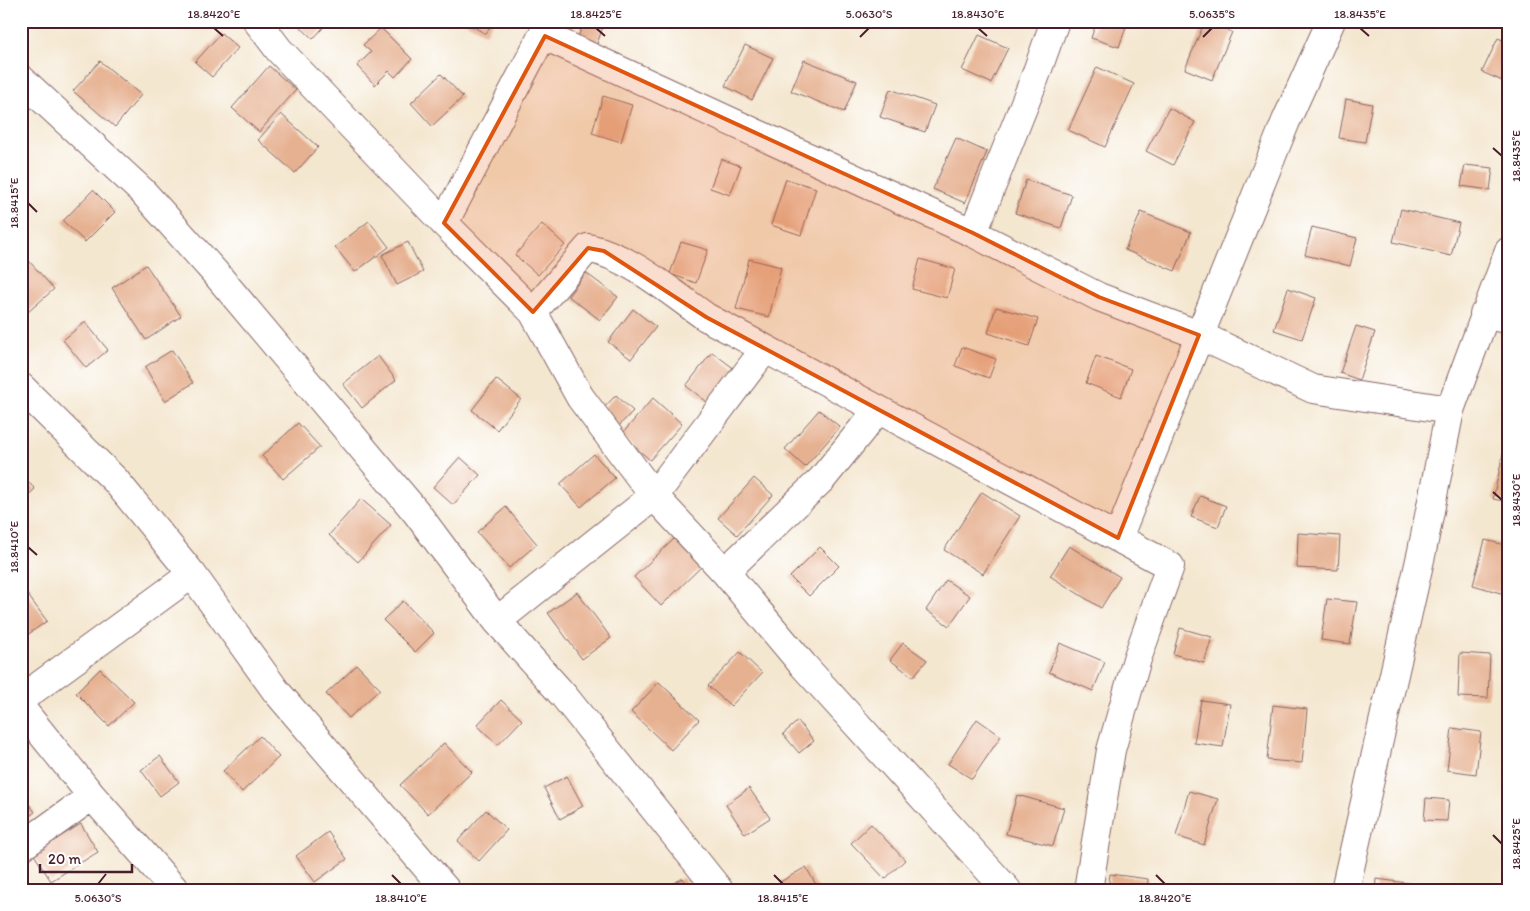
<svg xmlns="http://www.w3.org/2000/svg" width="1530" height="911" font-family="Itim,sans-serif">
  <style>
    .building { fill: #e6b191 }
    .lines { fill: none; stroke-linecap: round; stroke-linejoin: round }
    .minor-casing { stroke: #866565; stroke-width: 30 }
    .minor { stroke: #fff; stroke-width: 28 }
    .marked { fill: #e0560e; fill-opacity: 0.2; stroke: #e0560e; stroke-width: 4; stroke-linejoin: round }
    .ticks { fill: none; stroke: #4a1f2b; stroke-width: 2 }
    .neatline { fill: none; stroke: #4a1f2b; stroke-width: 2 }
    .ticks-label { font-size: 12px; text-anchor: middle; fill: #4a1f2b }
  </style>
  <rect width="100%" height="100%" fill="#fff"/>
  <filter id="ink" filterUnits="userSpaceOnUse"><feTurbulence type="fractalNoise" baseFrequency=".02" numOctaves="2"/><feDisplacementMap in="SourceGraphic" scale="10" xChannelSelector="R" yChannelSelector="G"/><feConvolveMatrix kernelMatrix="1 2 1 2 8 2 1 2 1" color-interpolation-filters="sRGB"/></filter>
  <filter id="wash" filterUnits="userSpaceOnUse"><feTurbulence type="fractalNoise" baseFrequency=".0096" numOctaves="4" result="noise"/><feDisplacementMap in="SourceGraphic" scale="20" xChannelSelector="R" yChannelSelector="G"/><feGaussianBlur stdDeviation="1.12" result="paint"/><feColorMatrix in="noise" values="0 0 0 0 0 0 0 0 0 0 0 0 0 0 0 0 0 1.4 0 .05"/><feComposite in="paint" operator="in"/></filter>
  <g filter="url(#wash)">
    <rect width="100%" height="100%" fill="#f4e7d0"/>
    <g id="blocks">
      <path class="building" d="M294,21h35l-16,18z
        M463,21h30l-7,13z
        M584,21h21l-8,23 -19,-7z
        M1097,21h31l-9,26 -28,-9z
        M1205,21l27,11 -20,48 -27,-11z
        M381,28l31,31 -17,18 -6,-6 -14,14 -18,-19 14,-14 -8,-7z
        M221,33l17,15 -26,29 -17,-15z
        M979,35l29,13 -17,35 -29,-13z
        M1498,38l11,5v41l-27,-12z
        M745,45l28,13 -21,42 -27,-14z
        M804,60l53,21 -13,31 -53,-21z
        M100,61l41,34 -26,32 -42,-36z
        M269,66l27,24 -37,42 -27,-24z
        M1097,67l37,17 -29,63 -37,-17z
        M441,74l22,23 -31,29 -21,-23z
        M890,89l45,16 -10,27 -45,-15z
        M603,96l29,9 -11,37 -29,-9z
        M1346,99l26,5 -7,38 -26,-4z
        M1169,108l26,14 -22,43 -27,-14z
        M281,114l37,33 -23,26 -37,-33z
        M956,138l31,14 -22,51 -32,-14z
        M721,159l20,7 -11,29 -20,-7z
        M1465,165l28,3 -3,22 -29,-4z
        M786,179l30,9 -15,47 -30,-10z
        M1026,180l46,15 -11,33 -46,-15z
        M93,190l22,22 -30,30 -22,-21z
        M1401,209l58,14 -8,33 -58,-14z
        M1141,212l50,20 -16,39 -50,-21z
        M369,221l20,26 -34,25 -20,-25z
        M542,224l23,21 -27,30 -23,-20z
        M1312,227l45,11 -7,28 -45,-11z
        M408,242l15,30 -26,13 -15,-30z
        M681,242l27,8 -12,33 -26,-9z
        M21,252l33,37 -26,23 -7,-7z
        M749,259l32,8 -12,50 -33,-8z
        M920,259l35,10 -8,29 -35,-9z
        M146,265l35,51 -35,24 -34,-52z
        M586,273l32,24 -18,23 -32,-24z
        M1288,288l28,10 -14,41 -28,-9z
        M996,307l42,12 -9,27 -41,-13z
        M633,309l23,18 -25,32 -23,-17z
        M85,322l23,28 -22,18 -23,-28z
        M1356,326l19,6 -16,48 -19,-7z
        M962,347l34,12 -7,19 -34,-12z
        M172,350l21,33 -28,18 -20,-34z
        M712,352l24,18 -26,34 -24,-18z
        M378,356l18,24 -34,28 -19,-24z
        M1096,356l35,13 -10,28 -35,-14z
        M496,379l25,20 -24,31 -25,-20z
        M616,395l17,16 -18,19 -17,-16z
        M653,398l29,26 -32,36 -29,-25z
        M819,410l21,17 -35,40 -20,-18z
        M298,423l22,24 -37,32 -21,-23z
        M594,454l21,24 -34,29 -21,-23z
        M1503,454l6,1v47l-16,-3z
        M460,457l20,18 -27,30 -20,-18z
        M21,475l14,14 -14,13z
        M754,478l19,17 -36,40 -19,-17z
        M982,492l38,24 -37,58 -39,-24z
        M1200,496l26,10 -8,21 -27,-10z
        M361,499l30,26 -33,37 -29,-27z
        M506,507l31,37 -28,24 -32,-36z
        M1298,533l42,3 -2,34 -41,-2z
        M674,539l27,28 -40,39 -27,-29z
        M1485,540l24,6v31l-5,17 -31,-9z
        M1069,546l51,31 -19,31 -51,-32z
        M820,547l19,19 -30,30 -19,-19z
        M946,580l24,16 -21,30 -23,-16z
        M21,586l26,35 -24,17 -2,-3z
        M577,592l34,46 -29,21 -34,-46z
        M1327,599l30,3 -7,42 -29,-4z
        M403,601l31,32 -19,19 -32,-32z
        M1180,628l32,9 -8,26 -31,-9z
        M903,643l24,17 -14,17 -23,-17z
        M1060,643l45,19 -12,29 -44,-19z
        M740,652l22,21 -31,33 -23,-20z
        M1460,653l30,2 -2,43 -30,-1z
        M357,665l23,24 -31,29 -23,-24z
        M100,669l34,33 -25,24 -33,-33z
        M659,682l40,38 -28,30 -40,-38z
        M501,700l21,20 -24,25 -21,-20z
        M1201,700l29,4 -7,43 -29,-4z
        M1273,705l34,4 -5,54 -35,-3z
        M977,719l24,17 -29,43 -24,-15z
        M798,721l16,20 -15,12 -16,-19z
        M1452,728l29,4 -5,42 -29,-4z
        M260,736l19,21 -37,35 -19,-21z
        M444,743l28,29 -44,42 -28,-29z
        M160,756l19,26 -19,14 -19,-26z
        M567,776l16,30 -23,13 -16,-31z
        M749,788l21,30 -25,16 -19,-29z
        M1189,791l29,8 -14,46 -28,-9z
        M21,794l14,18 -14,11z
        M1017,795l47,13 -11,38 -47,-12z
        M1426,798l23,2 -2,21 -23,-1z
        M486,810l21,20 -28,31 -21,-20z
        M81,824l17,28 -47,29 -18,-28z
        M871,824l34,36 -20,19 -34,-36z
        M328,832l19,27 -32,23 -19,-26z
        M806,867l13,23h-34l-5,-8z
        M1110,874l38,5 -1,11h-39z
        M683,878l6,12h-29z
        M1376,879l47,6 -1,5h-47z
        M1304,887v3h-29v-2z"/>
    </g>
  </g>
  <g filter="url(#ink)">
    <use href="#blocks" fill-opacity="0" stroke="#866565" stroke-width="1"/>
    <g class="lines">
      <g class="minor-casing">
        <path id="minor" d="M257,21l22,29 165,173 89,89 47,85 74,99 71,76 78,93 204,225
          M545,36l428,197 126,64 100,38 114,54 137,21
          M21,79l122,113 75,84 198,236 81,109 67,75 155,194
          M444,223l106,-202
          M973,233l61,-153 21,-59
          M533,312l55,-64c43,9 82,44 118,69l464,249 -33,93 -26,91 -23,140
          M1484,314l25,6
          M21,387l95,94 76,93 84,117 170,199
          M1118,538l168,-417 45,-100
          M725,572l97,-93 55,-68
          M497,621l157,-125 111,-147
          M21,699l171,-125
          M21,708l71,88 83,94
          M21,847l71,-51
          M1345,890l77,-339 28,-141 59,-159"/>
      </g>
      <use href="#minor" class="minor"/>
    </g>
  </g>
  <path class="marked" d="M545,36l428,197 126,64 100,38 -81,203 -412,-221 -102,-66 -16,-3 -55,64 -89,-89z"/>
  <path class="ticks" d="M214,28l9,8M596,28l9,8M978,28l9,8M1360,28l9,8M860,37l9,-9M1203,37l9,-9M1493,148l9,8M28,203l9,9M1493,492l9,8M28,547l9,8M1493,835l9,9M392,875l9,9M774,875l9,9M1156,875l9,9M98,884l8,-10"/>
  <rect width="1530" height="911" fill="none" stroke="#fff" stroke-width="55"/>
  <path d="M40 864v8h92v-8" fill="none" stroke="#4a1f2b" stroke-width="2.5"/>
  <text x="48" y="864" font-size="15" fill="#4a1f2b" stroke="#ffffff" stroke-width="4" paint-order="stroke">20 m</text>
  <rect x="28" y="28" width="1474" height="856" class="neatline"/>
  <g class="ticks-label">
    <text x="214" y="18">18.8420°E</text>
    <text x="596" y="18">18.8425°E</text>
    <text x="869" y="18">5.0630°S</text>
    <text x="978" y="18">18.8430°E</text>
    <text x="1212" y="18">5.0635°S</text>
    <text x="1360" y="18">18.8435°E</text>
    <text transform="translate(1516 156) rotate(-90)" y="4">18.8435°E</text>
    <text transform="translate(14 203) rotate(-90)" y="4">18.8415°E</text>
    <text transform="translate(1516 500) rotate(-90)" y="4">18.8430°E</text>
    <text transform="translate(14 547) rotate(-90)" y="4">18.8410°E</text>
    <text transform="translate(1516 844) rotate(-90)" y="4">18.8425°E</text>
    <text x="98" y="902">5.0630°S</text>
    <text x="401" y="902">18.8410°E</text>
    <text x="783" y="902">18.8415°E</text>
    <text x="1165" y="902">18.8420°E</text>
  </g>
</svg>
